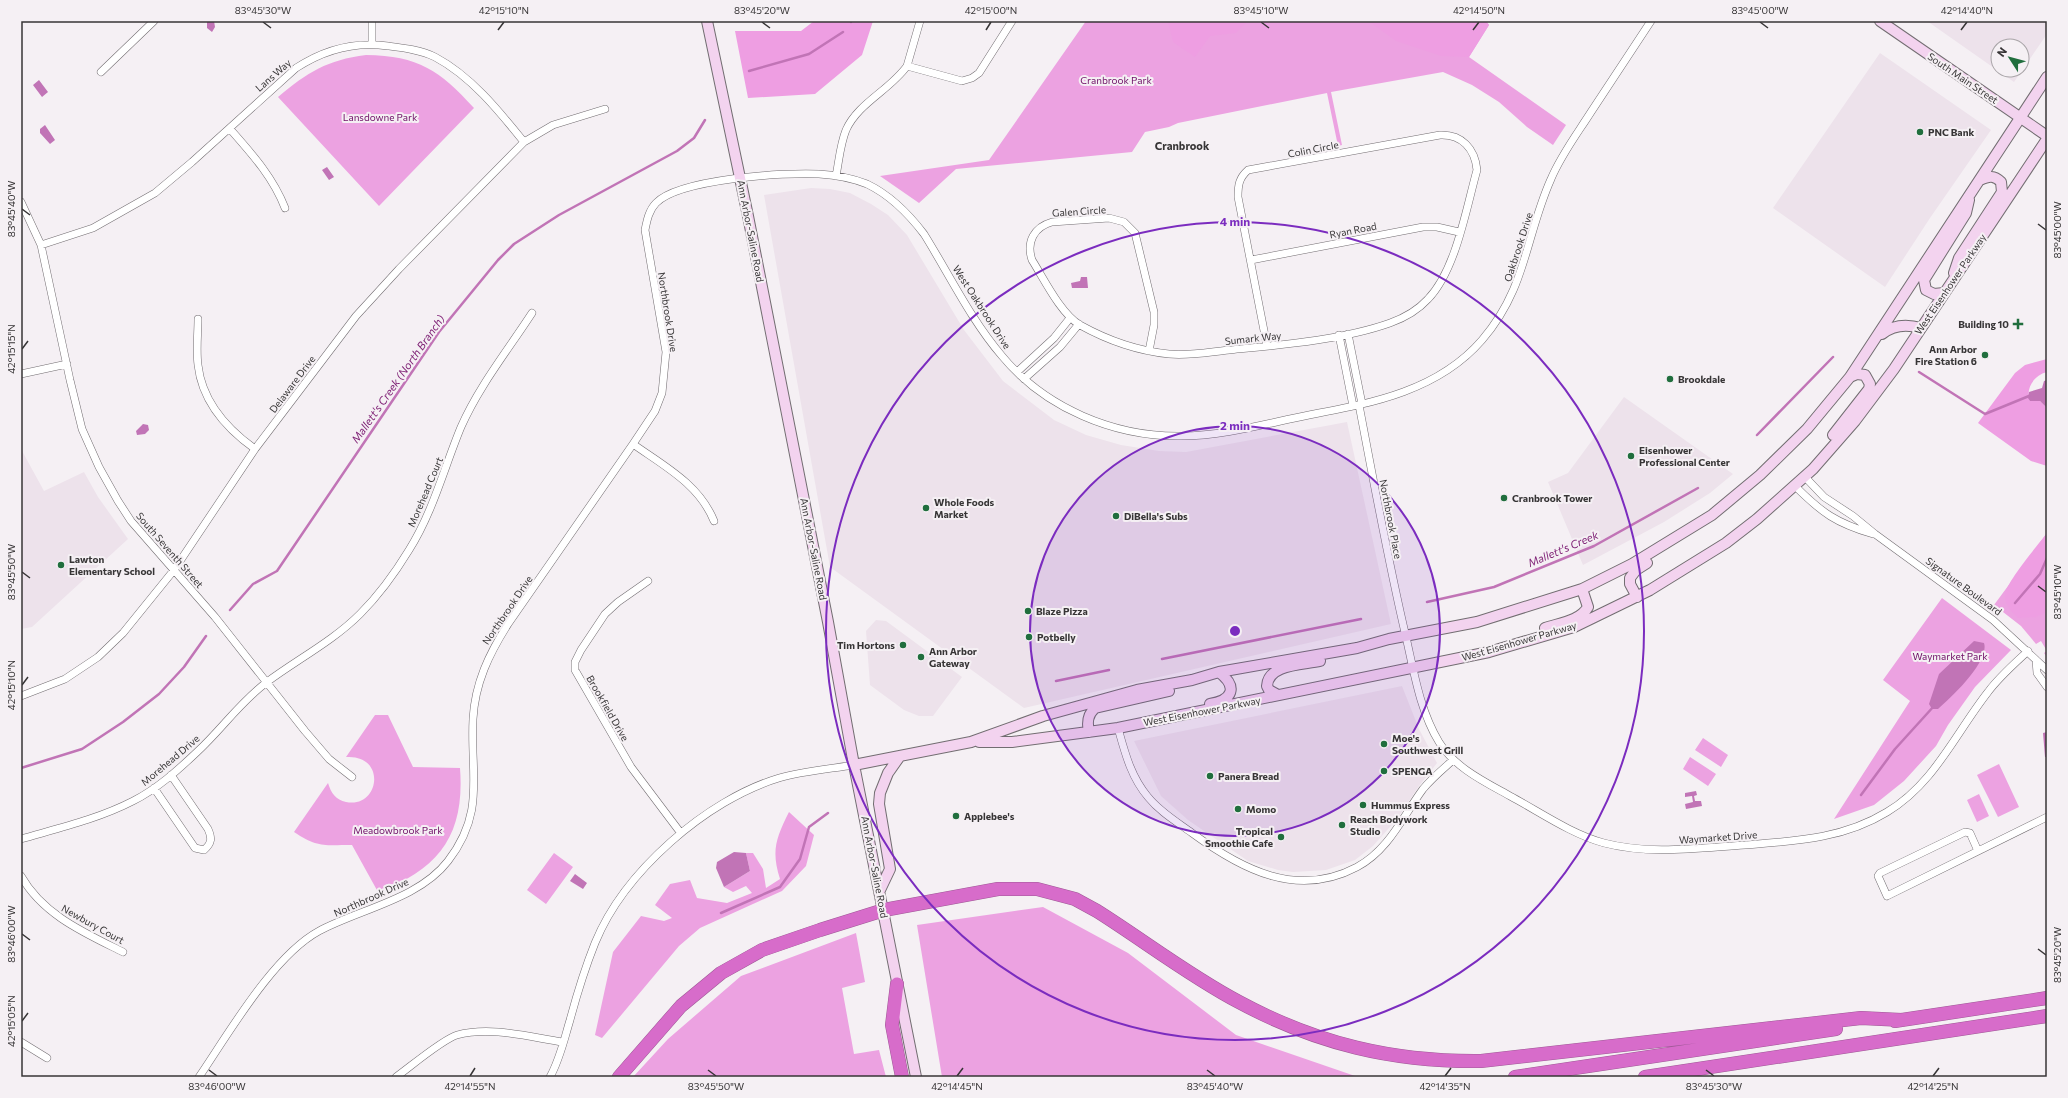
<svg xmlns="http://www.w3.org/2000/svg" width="2068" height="1098" font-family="Commissioner,sans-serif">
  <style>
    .built { fill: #ede2eb; fill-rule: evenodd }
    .green { fill: #eca2e1 }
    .forest { fill: #ee9ee2 }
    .water { fill: #c174b6 }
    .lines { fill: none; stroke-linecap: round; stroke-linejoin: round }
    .stream { stroke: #c174b6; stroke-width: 2.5 }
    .street-casing { stroke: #726d71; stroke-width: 8 }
    .secondary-casing { stroke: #726d71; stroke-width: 12 }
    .highway-casing { stroke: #9f5996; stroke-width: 14 }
    .street { stroke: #fff; stroke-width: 7 }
    .secondary { stroke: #f3d3ef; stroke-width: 10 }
    .highway { stroke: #d76cca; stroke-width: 13 }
    .ticks { fill: none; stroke: #373536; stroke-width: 1.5 }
    .ring { fill: none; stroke: #7b2cbf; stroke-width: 2 }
    .poi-dot { fill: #206e3d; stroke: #f5f0f4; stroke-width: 1.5 }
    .labels { text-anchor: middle; stroke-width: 4; stroke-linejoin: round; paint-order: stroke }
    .street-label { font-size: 10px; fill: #373536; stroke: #f5f0f4 }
    .park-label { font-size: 10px; fill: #6d0d65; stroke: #f5f0f4 }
    .poi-label { font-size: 10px; font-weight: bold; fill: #373536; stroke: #f5f0f4; text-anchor: start }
    .neighbourhood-label { font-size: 11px; font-weight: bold; fill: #373536; stroke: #f5f0f4 }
    .water-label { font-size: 11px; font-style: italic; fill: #802477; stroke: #f5f0f4 }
    .centre { fill: #7b2cbf; stroke: #f5f0f4; stroke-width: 2 }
    .ring-label { font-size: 12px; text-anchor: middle; font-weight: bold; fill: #7b2cbf; stroke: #f5f0f4; stroke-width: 4; stroke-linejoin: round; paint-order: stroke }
    .neatline { fill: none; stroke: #373536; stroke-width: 1.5 }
    .ticks-label { font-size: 10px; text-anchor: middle; fill: #373536 }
  </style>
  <rect width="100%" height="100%" fill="#f5f0f4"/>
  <path class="built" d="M1927,21h120v13l-33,48zM1998,46h24v24h-24z
    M1880,53l111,77 -61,88 -45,69 -112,-79z
    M811,188l19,1 20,4 21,11 17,11 19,20 57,95 39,51 51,39 32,15 35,10 38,6 27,1 161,-30 44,202 -367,84 -194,-141 -66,-372z
    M1624,397l109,77 -23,19 -46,29 -81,43 -35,-83 20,-9z
    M21,449l23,42 40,-19 14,25 30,42 -96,88 -11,2z
    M876,620l10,1 76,56 -29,39h-14l-15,-6 -34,-25 -4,-54z
    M1402,686l17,43 18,34 -18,23 -22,33 -24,27 -18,14 -29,10 -33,2 -15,-2 -30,-9 -60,-41 -27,-24 -27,-55z"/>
  <path class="green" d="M1086,21h400l3,4 -20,32 97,68 -13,20 -26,-18 -28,-25 -27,-17 -29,-13 -112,20 11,53 -4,1 -11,-53 -149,30 -9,4 -24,5 -13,20 -176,17 -37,34 -39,-27 109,-16z
    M366,55c53,1 73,15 108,53l-95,98 -101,-109c30,-25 49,-37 88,-42z
    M2047,533v124l-3,-4 3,-2 -6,-10 -5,3 -15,-18 -27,-21z
    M1942,598l69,52 -36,37 -27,38 -12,21 -32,35 -30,24 -40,14 76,-118 -27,-21z
    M375,715h13l25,52 47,1c5,66 -20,101 -82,124l-26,-47c-28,0 -34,3 -58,-13l34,-49c3,10 8,17 18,19 34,7 41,-48 0,-45z
    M1703,738l25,17 -7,12 -26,-17z
    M1690,757l26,17 -8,12 -25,-17z
    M1999,764l20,43 -21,10 -21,-42z
    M1979,794l10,22 -12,6 -10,-22z
    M789,812l25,23 -8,31 -24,25 -82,37 -21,18 -77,92 -7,-3 18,-83 28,-36 23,5 8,-3 -17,-13 15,-21 20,-4 7,18 30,5 25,-10 -6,-7 -13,6 -9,-5 26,-16 -4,-18h7l10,16 3,19 14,-9c-9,-28 -4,-41 9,-67z
    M554,853l19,14 -27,37 -19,-14z
    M1043,907l85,46 108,82 122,42h-416l-25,-152z
    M856,933l9,49 -23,6 12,66 25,-4 7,27h-253l35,-38 73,-63z"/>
  <path class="forest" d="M814,21h59l-11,34 -47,39 -67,4 -13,-67h66z
    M1168,21h80l-12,12 -26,3 -15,21 -22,-15z
    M1368,21h118l3,4 -20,32 -28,-1 -45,-15z
    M2047,359v13c-13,3 -22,17 -17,29h10l7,7v58l-16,-5 -53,-38 37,-50 10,-8z
    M2047,533v79l-11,5 -18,1c-6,-6 -14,-14 -13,-23 1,-13 33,-50 42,-62z"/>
  <path class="water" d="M207,21h7l1,6 -3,5 -5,-4z
    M39,80l9,12 -6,5 -9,-12z
    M45,125l10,15 -5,4 -10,-11v-4z
    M327,167l7,10 -5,3 -7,-10z
    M1081,277h6l1,11h-16l-1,-5 9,-2z
    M2047,380v28l-7,-7h-10l-2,-3 1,-6 13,-4 2,-7z
    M143,424l5,1 1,5 -4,4 -8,1 -1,-4z
    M1974,641l10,2c6,18 -33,55 -46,66h-6l-3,-5 10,-30z
    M2047,732v25h-2l-2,-24z
    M1696,791l1,4 -3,1 1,5h6l1,5 -16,3 -1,-5 8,-2 -1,-6 -7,1v-4z
    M734,852l12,1 4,18 -26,16 -8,-19 1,-6z
    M575,874l12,9 -4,6 -13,-8z"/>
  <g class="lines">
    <path class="stream" d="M851,22v-1
      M749,71l60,-17 34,-22
      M1919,372l66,42 44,-18
      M1757,435l76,-78
      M1427,602l67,-15 100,-41 104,-58
      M2015,603l25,-29 7,-16
      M230,610l23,-26 24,-13 162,-239 59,-72 16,-16 45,-29 118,-64 17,-13 11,-18
      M1162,659l199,-40
      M1056,681l53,-11
      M21,768l61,-19 41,-27 36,-28 25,-27 22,-31
      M1861,795l34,-46 39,-43
      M721,913l59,-26 20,-28 9,-32 19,-14"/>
    <g class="street-casing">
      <path id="street" d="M920,21l-13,45 55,15 10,-3 7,-5 33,-52
        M372,43v-22
        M101,72l53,-51
        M230,129c22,25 43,48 55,79
        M836,176c3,-15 4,-31 10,-46 12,-27 44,-40 61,-64
        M21,202l20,43 29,135 12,49 17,38 19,34 13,20 84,96 90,114 24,28 23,18
        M41,245l52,-17 62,-35 37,-31 104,-94c29,-19 58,-27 92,-22 16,2 33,4 47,11 36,19 64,54 89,85
        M1251,260l172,-33h14l22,5
        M198,319c0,15 -2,31 0,46 4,36 29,64 57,84
        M1348,334l14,70
        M1339,335l14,71
        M1149,351l5,-26v-13l-19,-79 -11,-11 -15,-4 -57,4c-18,5 -26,20 -20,38 12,19 29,54 48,65 27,15 59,26 89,29 20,2 40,-2 60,-4 51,-5 113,-10 161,-27 14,-5 28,-13 38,-24 28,-29 38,-90 49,-129 -2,-21 -15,-36 -37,-35l-192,35c-9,8 -10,15 -10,27l29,149
        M1017,372l37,-34 16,-20
        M21,374l46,-10
        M1024,379l36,-32 19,-23
        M1359,405c15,78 29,156 47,232 8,35 14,74 33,105 16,26 46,40 71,54 30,16 61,38 94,47 46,12 94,5 141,2 50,-4 98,-6 142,-33 47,-28 68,-78 101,-120 11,-15 26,-28 40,-41
        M633,444c31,22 66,40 81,77
        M1805,477l19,20 29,19 22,18 118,86 54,50
        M1795,486c27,27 41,37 78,48
        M648,581l-30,21 -13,12 -24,36 -6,12v8l56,97 49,65
        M2036,660l1,13 10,14
        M21,696l44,-17 33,-22 25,-24 51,-63 81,-121 101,-133 43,-47 125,-127 29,-17 52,-16
        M1118,728c7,25 13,49 30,69 12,15 29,25 44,36 49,36 105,66 165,34 32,-17 46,-51 66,-78 9,-11 20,-20 30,-29
        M154,788l41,60 9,2c8,-7 8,-12 4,-21l-37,-54
        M21,839c38,-11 77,-20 112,-38 24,-12 45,-31 64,-49 25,-23 43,-50 70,-70 31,-23 66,-41 93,-68 19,-19 35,-41 49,-64 24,-38 35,-82 52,-123 18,-41 47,-77 71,-114
        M1978,851l-8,-18 -5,-1 -85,41 -2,3 9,20 160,-79
        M21,876c22,39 64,57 102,76
        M21,1042l26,16
        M199,1077c30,-44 74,-121 120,-146 41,-22 100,-32 129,-70 38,-49 22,-87 25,-142 2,-36 16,-65 35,-95l125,-180 22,-33 7,-18 4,-41 -21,-122c2,-10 4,-20 11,-27 23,-24 129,-31 163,-29 16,1 33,4 48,10 23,11 41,29 57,50 25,40 47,86 78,122 43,52 112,81 179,80 43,0 87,-13 128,-21 63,-12 129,-24 173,-75 45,-52 43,-103 69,-161 10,-24 26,-45 40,-67 20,-30 40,-61 60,-91
        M396,1077c14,-10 47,-38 61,-42 34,-9 72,2 106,7
        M550,1077c10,-18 14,-37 20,-57 7,-26 15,-52 25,-77 29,-71 111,-143 184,-165 24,-7 50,-9 75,-13"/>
    </g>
    <g class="secondary-casing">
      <path id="secondary" d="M707,21l41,195 80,406 26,143 62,312
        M1880,21l167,115
        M1954,273l5,-15 43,-66 -1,-10c-7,-7 -12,-6 -21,-2
        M1944,293l-10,1 -8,-4 -2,-10 42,-67 3,-13
        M1882,334c11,-9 25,-10 39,-6
        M1833,435l36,-46 1,-5 -5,-9 -8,-1 -7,3
        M1637,597l-7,-13v-6l6,-8 11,-7
        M1545,628c15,-5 35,-7 43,-21l-6,-18
        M1278,695l-9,-5 -2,-4c1,-22 36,-21 53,-25
        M1210,704c23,-4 28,-17 9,-32
        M1089,732c-2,-9 -2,-17 6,-24l74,-17
        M979,742h33l106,-14 371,-76 85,-25 76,-37 76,-47 31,-24 56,-50 42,-48 39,-52 153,-230
        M854,765l117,-23 72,-26 94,-26 55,-10 27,-8 138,-24 32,-9 88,-17 105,-33 50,-25 80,-49 48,-40 47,-46 43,-52 197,-300
        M880,890l10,-21 -11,-65 1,-11 8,-20 12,-17"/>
    </g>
    <g class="highway-casing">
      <path id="highway" d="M897,984l-5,41 10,52
        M1895,1021l152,-23
        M619,1077l62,-71 40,-33 41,-23 58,-20 64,-20 114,-21h39l38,10 22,12c46,29 94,66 142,91 78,42 154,60 242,59l380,-43 41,2
        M1515,1077l321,-48
        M1645,1077l402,-61"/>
    </g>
    <use href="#street" class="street"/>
    <use href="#secondary" class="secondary"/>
    <use href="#highway" class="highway"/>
  </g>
  <path class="ticks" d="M263,22l8,6M762,22l8,6M1261,22l8,6M1760,22l8,6M498,30l6,-8M986,30l5,-8M1473,30l6,-8M1961,30l6,-8M22,209l8,6M2038,224l8,6M22,349l6,-8M22,572l8,6M2038,586l8,6M22,685l6,-8M22,934l8,6M2038,949l8,6M22,1021l6,-8M209,1070l8,6M708,1070l8,6M1207,1070l8,6M1706,1070l8,6M470,1076l5,-8M957,1076l6,-8M1445,1076l6,-8M1933,1076l6,-8"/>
  <circle cx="1235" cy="631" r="205" fill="#7b2cbf" fill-opacity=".12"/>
  <g class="ring">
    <circle cx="1235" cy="631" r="205"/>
    <circle cx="1235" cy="631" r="409"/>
  </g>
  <g class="poi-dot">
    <circle cx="1920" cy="132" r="4"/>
    <path d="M2016 318h4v4h4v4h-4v4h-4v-4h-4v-4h4z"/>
    <circle cx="1985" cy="355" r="4"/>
    <circle cx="1670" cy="379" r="4"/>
    <circle cx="1631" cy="456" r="4"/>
    <circle cx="1504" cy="498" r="4"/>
    <circle cx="926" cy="508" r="4"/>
    <circle cx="1116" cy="516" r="4"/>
    <circle cx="61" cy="565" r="4"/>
    <circle cx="1028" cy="611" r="4"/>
    <circle cx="1029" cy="637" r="4"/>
    <circle cx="903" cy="645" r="4"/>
    <circle cx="921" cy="657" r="4"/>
    <circle cx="1384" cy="744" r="4"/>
    <circle cx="1384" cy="771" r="4"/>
    <circle cx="1210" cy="776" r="4"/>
    <circle cx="1363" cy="805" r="4"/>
    <circle cx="1238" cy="809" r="4"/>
    <circle cx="956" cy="816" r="4"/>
    <circle cx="1342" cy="825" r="4"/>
    <circle cx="1281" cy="837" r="4"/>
  </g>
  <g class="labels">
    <g class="street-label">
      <text transform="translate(273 75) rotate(-41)" y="4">Lans Way</text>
      <text transform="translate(1963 78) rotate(34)" y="4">South Main Street</text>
      <text transform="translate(1313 149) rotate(-11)" y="4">Colin Circle</text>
      <text transform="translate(1079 211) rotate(-4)" y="4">Galen Circle</text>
      <text transform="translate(1353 230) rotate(-11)" y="4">Ryan Road</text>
      <text transform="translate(751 231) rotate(79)" y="4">Ann Arbor-Saline Road</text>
      <text transform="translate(1518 247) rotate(-72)" y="4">Oakbrook Drive</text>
      <text transform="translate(1950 284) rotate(-56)" y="4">West Eisenhower Parkway</text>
      <text transform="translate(982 307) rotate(57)" y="4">West Oakbrook Drive</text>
      <text transform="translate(668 312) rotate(81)" y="4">Northbrook Drive</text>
      <text transform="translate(1253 338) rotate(-6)" y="4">Sumark Way</text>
      <text transform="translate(292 384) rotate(-53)" y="4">Delaware Drive</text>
      <text transform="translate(425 492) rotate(-67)" y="4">Morehead Court</text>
      <text transform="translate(1391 519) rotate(79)" y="4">Northbrook Place</text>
      <text transform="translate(814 549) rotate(79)" y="4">Ann Arbor-Saline Road</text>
      <text transform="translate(170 550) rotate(49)" y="4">South Seventh Street</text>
      <text transform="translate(1964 586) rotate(36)" y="4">Signature Boulevard</text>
      <text transform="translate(507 610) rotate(-56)" y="4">Northbrook Drive</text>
      <text transform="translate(1519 641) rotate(-16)" y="4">West Eisenhower Parkway</text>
      <text transform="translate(608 708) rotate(60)" y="4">Brookfield Drive</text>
      <text transform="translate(1202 711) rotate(-11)" y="4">West Eisenhower Parkway</text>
      <text transform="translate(170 760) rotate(-40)" y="4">Morehead Drive</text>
      <text transform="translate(1718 837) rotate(-4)" y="4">Waymarket Drive</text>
      <text transform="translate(875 867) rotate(79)" y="4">Ann Arbor-Saline Road</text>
      <text transform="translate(371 897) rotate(-24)" y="4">Northbrook Drive</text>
      <text transform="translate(93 924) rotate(29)" y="4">Newbury Court</text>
    </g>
    <g class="park-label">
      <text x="1116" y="84">Cranbrook Park</text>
      <text x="380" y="121">Lansdowne Park</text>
      <text x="1950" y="660">Waymarket Park</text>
      <text x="398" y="834">Meadowbrook Park</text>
    </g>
    <g class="poi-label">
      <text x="1928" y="136">PNC Bank</text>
      <text x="2009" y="328" text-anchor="end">Building 10</text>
      <text x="1977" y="353" text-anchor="end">Ann Arbor<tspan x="1977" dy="12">Fire Station 6</tspan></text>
      <text x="1678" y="383">Brookdale</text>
      <text x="1639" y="454">Eisenhower<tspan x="1639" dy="12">Professional Center</tspan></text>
      <text x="1512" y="502">Cranbrook Tower</text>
      <text x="934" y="506">Whole Foods<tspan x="934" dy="12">Market</tspan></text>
      <text x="1124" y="520">DiBella's Subs</text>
      <text x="69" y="563">Lawton<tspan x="69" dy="12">Elementary School</tspan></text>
      <text x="1036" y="615">Blaze Pizza</text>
      <text x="1037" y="641">Potbelly</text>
      <text x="895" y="649" text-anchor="end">Tim Hortons</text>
      <text x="929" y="655">Ann Arbor<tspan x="929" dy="12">Gateway</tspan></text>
      <text x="1392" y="742">Moe's<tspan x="1392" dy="12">Southwest Grill</tspan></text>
      <text x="1392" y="775">SPENGA</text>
      <text x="1218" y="780">Panera Bread</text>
      <text x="1371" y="809">Hummus Express</text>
      <text x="1246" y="813">Momo</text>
      <text x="964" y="820">Applebee's</text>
      <text x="1350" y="823">Reach Bodywork<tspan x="1350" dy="12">Studio</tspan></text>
      <text x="1273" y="835" text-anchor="end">Tropical<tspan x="1273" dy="12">Smoothie Cafe</tspan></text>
    </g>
    <g class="neighbourhood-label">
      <text x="1182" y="150">Cranbrook</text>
    </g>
    <g class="water-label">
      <text transform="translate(398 379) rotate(-55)" y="4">Mallett's Creek (North Branch)</text>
      <text transform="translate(1563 549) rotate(-23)" y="4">Mallett's Creek</text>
    </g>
  </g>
  <circle cx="1235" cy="631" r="6" class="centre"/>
  <g class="ring-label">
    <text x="1235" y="226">4 min</text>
    <text x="1235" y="430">2 min</text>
  </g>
  <rect width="2068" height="1098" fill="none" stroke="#f5f0f4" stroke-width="44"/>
  <g transform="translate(2010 58) rotate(306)"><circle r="19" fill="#f5f0f4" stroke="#a9a5a8"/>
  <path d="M0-3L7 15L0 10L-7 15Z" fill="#206e3d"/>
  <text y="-6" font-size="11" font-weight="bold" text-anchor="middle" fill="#373536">N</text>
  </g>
  <rect x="22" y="22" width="2024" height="1054" class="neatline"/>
  <g class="ticks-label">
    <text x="263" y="14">83°45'30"W</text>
    <text x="504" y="14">42°15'10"N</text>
    <text x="762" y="14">83°45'20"W</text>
    <text x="991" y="14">42°15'00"N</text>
    <text x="1261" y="14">83°45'10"W</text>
    <text x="1479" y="14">42°14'50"N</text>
    <text x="1760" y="14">83°45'00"W</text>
    <text x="1967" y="14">42°14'40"N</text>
    <text transform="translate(11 209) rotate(-90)" y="4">83°45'40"W</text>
    <text transform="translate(2057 230) rotate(-90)" y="4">83°45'00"W</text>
    <text transform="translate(11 349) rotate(-90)" y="4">42°15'15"N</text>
    <text transform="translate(11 572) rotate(-90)" y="4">83°45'50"W</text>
    <text transform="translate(2057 592) rotate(-90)" y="4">83°45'10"W</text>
    <text transform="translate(11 685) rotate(-90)" y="4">42°15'10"N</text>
    <text transform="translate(11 934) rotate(-90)" y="4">83°46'00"W</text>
    <text transform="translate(2057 955) rotate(-90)" y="4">83°45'20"W</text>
    <text transform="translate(11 1021) rotate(-90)" y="4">42°15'05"N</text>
    <text x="217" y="1090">83°46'00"W</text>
    <text x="470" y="1090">42°14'55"N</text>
    <text x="716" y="1090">83°45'50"W</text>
    <text x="957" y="1090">42°14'45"N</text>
    <text x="1215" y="1090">83°45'40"W</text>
    <text x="1445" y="1090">42°14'35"N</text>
    <text x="1714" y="1090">83°45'30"W</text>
    <text x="1933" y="1090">42°14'25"N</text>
  </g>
</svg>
